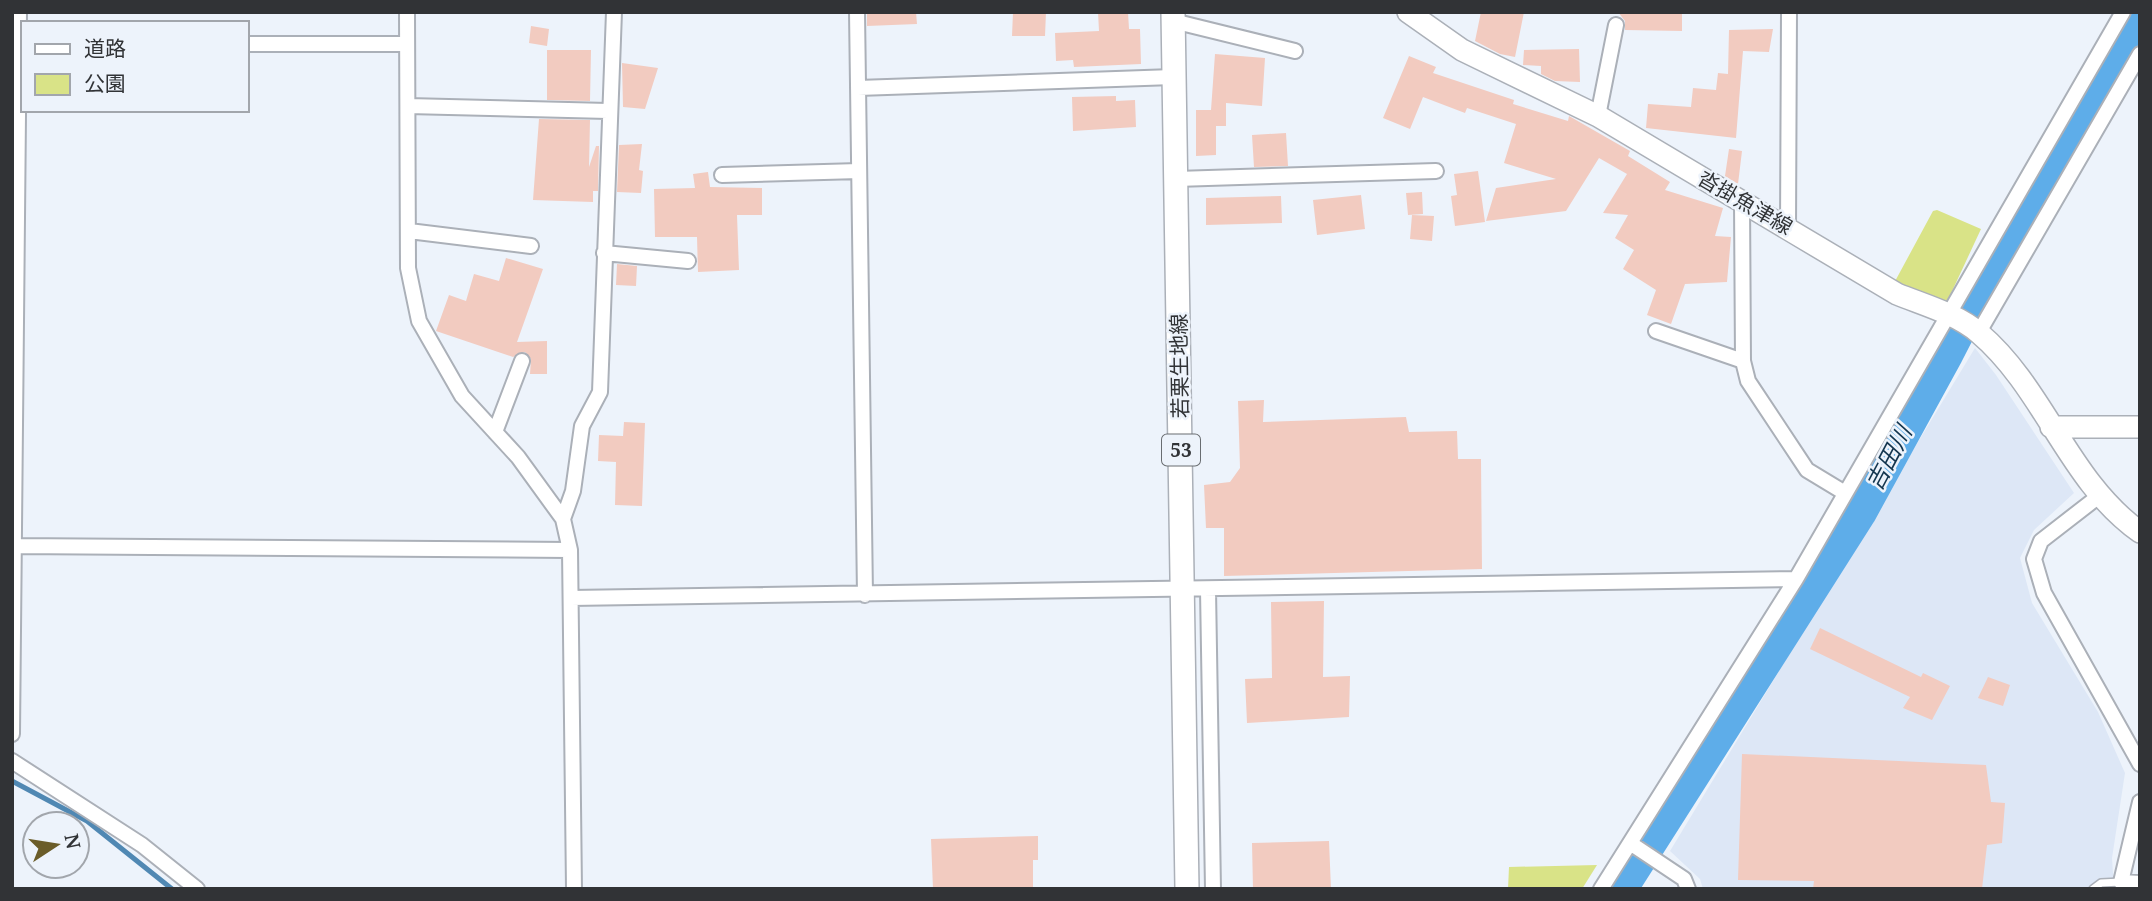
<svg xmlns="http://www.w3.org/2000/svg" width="2152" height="901" font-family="'Noto Serif','Noto Sans JP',serif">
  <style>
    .built { fill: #dde7f6 }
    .green { fill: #d9e387 }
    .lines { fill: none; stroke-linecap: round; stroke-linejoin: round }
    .stream { stroke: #5088b3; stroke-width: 5 }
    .river { stroke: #5eade9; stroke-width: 33 }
    .building { fill: #f2cbc0 }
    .service-casing { stroke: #abb0b8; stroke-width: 10 }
    .minor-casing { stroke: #abb0b8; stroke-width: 18 }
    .secondary-casing { stroke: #abb0b8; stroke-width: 24 }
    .primary-casing { stroke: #abb0b8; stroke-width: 26 }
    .service { stroke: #fff; stroke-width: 7 }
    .minor { stroke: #fff; stroke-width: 14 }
    .secondary { stroke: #fff; stroke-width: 21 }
    .primary { stroke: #fff; stroke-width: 23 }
    .labels { text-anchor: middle; stroke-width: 5; stroke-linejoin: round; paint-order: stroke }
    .shield { fill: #edf3fb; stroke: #696d71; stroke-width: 2 }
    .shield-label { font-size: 19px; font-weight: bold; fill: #313336 }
    .street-label { font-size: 21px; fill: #313336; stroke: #edf3fb }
    .water-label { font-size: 23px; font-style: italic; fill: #13354e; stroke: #edf3fb }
  </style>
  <rect width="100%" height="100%" fill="#edf3fb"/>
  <path class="built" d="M1975,348l21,27 78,118 -40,37 -14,28 12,45 66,109 27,61 -13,85 2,31h-411l-3,-10 -30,-28z"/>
  <path class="green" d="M1937,210l44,19 -34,73 -54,-17 40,-74z
    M1597,865l-15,24h-74l1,-22z"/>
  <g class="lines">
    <path class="stream" d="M12,781l75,40 85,68"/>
    <path class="river" d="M1621,889l239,-376 87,-159 74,-144 119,-192"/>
  </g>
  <path class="building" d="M867,12h49l1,12 -50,2z
    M1013,12h33l-1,24h-33z
    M1098,12h30l1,17h11l1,35 -67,3 -1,-7 -17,1 -1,-28 44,-2z
    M1481,12h43l-9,45 -15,-3 -25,-13z
    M1618,12h64v19l-57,-1v-9z
    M531,26l18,3 -2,17 -18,-3z
    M1773,29l-4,23 -26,-1 -7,87 -90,-10 2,-24 43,3 2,-19 23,2 2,-17 10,1 1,-44z
    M1579,49l1,33 -25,-1 -14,-7v-8l-18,-1 1,-15z
    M547,50h44l-1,51 -43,-1z
    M1215,54l50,4 -3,48 -36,-3v23h-10v29l-20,1v-46h15z
    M1409,56l27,11 -3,6 81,27 -1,4 55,17 1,-5 61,35 -2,5 42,26 -5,8 58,18 -8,28 16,1 -4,45 -42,2 -14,40 -24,-9 9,-25 -33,-21 11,-19 -19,-12 13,-23 -25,-2 24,-39 -28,-16 -33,53 -80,10 10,-33 60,-9 -52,-16 12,-39 -49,-16 -2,5 -42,-16 -13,32 -27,-11z
    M622,63l36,5 -13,41 -22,-2z
    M1116,96v5l19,-1 1,27 -63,4 -1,-34z
    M539,119l51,1 -1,47 7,-21h3l-1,45h-5v11l-60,-2z
    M1286,133l2,33 -34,1 -2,-32z
    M642,144l-3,26 4,1 -2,22 -24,-1 2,-47z
    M1729,149l13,2 -4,33 -13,-8z
    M1478,171l7,51 -30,4 -4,-30 6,-1 -3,-21z
    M708,172l2,15 52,1v27h-25l2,55 -41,2 -1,-35h-42l-1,-48 41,-1 -2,-14z
    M1422,192l1,22 -15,1 -2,-22z
    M1361,195l4,34 -48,6 -4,-35z
    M1281,196l1,27 -76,2v-27z
    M1412,215l22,1 -2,25 -22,-2z
    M506,258l37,11 -26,73 30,-1v33h-17l1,-15 -6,-7 -12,5 -77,-26 13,-36 17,6 8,-27 25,7z
    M617,264l20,2 -1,20 -20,-1z
    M1264,400l-1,22 143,-5 3,15 48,-1 1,28h23l1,110 -258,7v-48h-18l-2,-43 26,-3 10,-14 -2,-67z
    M624,422l21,1 -3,83 -27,-1 1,-43 -18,-1 1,-26 24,1z
    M1324,601l-1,76 27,-1 -1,41 -102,6 -2,-44 27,-1 -1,-76z
    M1820,628l101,49 2,-4 27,13 -18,34 -29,-12 7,-11 -100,-48z
    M1988,677l22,8 -7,21 -25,-8z
    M1742,754l244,11 5,37 14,1 -3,40 -15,2 -5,44h-169l1,-8 -76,-1z
    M1038,836v24h-5v29h-100l-2,-50z
    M1329,841l2,48h-78l-1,-46z"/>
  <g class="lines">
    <g class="service-casing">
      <path id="service" d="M2093,889l8,-6 20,-1"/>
    </g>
    <g class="minor-casing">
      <path id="minor" d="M407,12l1,256 11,53 43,75 56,61 45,62 7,31 4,339
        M857,12l8,583
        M1173,21l122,30
        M247,44h160
        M858,88l315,-11
        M408,106l200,5
        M1598,116l18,-91
        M722,175l137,-4
        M1176,179l260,-8
        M1742,201l1,160 5,20 59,89 38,23
        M1788,228l1,-216
        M409,231l122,15
        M604,253l84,8
        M1656,331l87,30
        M1979,332l161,-278
        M495,432l27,-71
        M2099,496l-58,45 -7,18 10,34 96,171
        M563,519l10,-28 9,-65 18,-34 14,-380
        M14,546l556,4
        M1208,590l5,299
        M571,598l1225,-19
        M12,734l7,-722
        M12,761l130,84 55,44
        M2140,802l-19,80 19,1
        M1630,843l54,36 4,10
        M1601,889l195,-310 327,-567"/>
    </g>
    <g class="secondary-casing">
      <path id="secondary" d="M1408,12l54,38 136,66 299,178c27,11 60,20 82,39 66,56 89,148 161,199
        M2051,427h89"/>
    </g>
    <g class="primary-casing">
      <path id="primary" d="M1173,12l14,877"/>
    </g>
    <use href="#service" class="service"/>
    <use href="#minor" class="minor"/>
    <use href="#secondary" class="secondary"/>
    <use href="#primary" class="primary"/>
  </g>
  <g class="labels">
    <rect class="shield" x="1162" y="434.5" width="38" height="31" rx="5"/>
    <g class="shield-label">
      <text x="1181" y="457">53</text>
    </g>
    <g class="street-label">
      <text transform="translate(1745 203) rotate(30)" y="7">沓掛魚津線</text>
      <text transform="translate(1180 366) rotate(-91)" y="7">若栗生地線</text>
    </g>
    <g class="water-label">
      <text transform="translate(1889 458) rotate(-62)" y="8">吉田川</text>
    </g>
  </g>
  <rect width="2152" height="901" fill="none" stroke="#313336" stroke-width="28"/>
  <rect x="21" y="21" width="228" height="91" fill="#edf3fb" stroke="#a2a6ac" stroke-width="2"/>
  <rect x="35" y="44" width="35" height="10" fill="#ffffff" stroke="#a2a6ac" stroke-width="2"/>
  <text x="84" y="56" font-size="21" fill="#313336">道路</text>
  <rect x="35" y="74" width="35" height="21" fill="#d9e387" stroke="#a2a6ac" stroke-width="2"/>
  <text x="84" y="91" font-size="21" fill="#313336">公園</text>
  <g transform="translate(56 845) rotate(78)"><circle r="33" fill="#edf3fb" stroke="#a2a6ac" stroke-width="2"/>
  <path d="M0-5L12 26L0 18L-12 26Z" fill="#6a5c29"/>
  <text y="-10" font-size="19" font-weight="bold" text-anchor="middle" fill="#313336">N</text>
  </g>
</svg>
